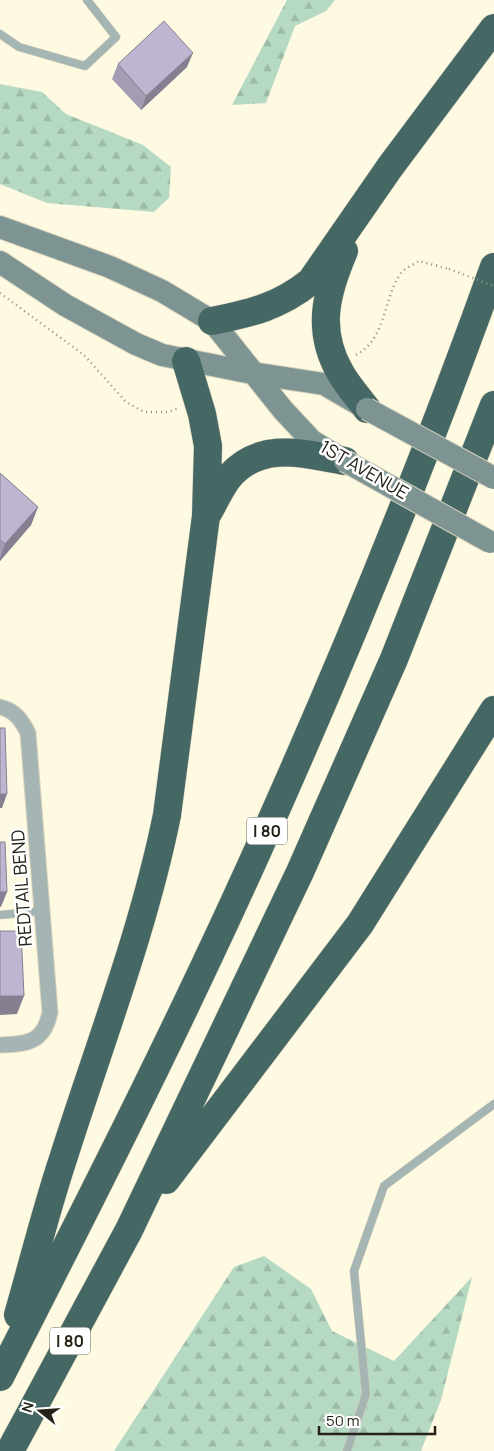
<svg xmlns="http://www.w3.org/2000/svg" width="494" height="1451" font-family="Manrope,sans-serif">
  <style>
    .forest { fill: url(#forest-firs) }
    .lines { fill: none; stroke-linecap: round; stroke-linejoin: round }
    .service-casing { stroke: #d7d2bd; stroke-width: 9 }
    .minor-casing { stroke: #d7d2bd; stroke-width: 17 }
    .secondary-casing { stroke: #d7d2bd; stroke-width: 24 }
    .motorway-casing { stroke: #d7d2bd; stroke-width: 29 }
    .path { stroke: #918e7c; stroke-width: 2.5; stroke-dasharray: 1 4; stroke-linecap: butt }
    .service { stroke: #a5b5b3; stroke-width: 8 }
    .minor { stroke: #a5b5b3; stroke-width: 15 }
    .secondary { stroke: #7d9492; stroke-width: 22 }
    .motorway { stroke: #466865; stroke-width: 28 }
    .secondary-bridge-casing { stroke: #d7d2bd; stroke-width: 24; stroke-linecap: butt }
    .path-bridge { stroke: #918e7c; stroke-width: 2.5; stroke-dasharray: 1 4; stroke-linecap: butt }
    .secondary-bridge { stroke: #7d9492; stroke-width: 22 }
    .wall { fill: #a59cb3 }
    .shaded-wall { fill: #867f92 }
    .building { fill: #c0b5d0; stroke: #867f92 }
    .labels { text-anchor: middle; stroke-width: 5; stroke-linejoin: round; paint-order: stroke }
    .shield { fill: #fff; stroke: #66655d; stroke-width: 1 }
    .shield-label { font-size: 16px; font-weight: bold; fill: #252318 }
    .street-label { font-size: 18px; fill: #252318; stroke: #fff }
  </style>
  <defs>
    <pattern id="forest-firs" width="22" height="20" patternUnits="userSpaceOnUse" patternTransform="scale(1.25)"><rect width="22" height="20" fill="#b6d9c3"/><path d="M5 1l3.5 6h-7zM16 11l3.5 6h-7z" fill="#9cbaa7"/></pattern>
  </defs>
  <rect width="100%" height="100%" fill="#fef9e1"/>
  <path class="forest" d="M287,0h48l-9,11 -31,15 -29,77 -34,2z
    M0,84l42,8 24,22 77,31 28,22 -2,31 -15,14 -107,-9 -47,-19z
    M264,1256l47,33 21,42 62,30 78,-84 -31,123 -20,51h-307l120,-184z"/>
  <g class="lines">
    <g class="service-casing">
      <path id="service" d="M0,34l19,13 66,19 31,-29 -29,-37
        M0,915l42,-4
        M347,1451l19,-57 -12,-123 30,-85 110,-82"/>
    </g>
    <g class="minor-casing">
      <path id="minor" d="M0,707c15,3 22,14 28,26l22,279c-6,31 -23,32 -50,33"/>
    </g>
    <g class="secondary-casing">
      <path id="secondary" d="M0,227l110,40 52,24 50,30 71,89 29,31 28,17
        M0,262l65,43 71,39 26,11 90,18 72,11 38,22"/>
    </g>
    <g class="motorway-casing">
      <path id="motorway" d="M344,251c-18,42 -28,79 -4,121 7,13 18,25 27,37
        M212,321c39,-8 67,-14 99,-40l79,-114 104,-139
        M208,513c7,-12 13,-26 21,-36 32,-37 76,-23 116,-16
        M166,1180l194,-256 134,-214
        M18,1315c15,-52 28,-105 45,-156 36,-114 80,-226 104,-344l39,-299 2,-70 -6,-32 -16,-53
        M0,1377c89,-174 178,-349 258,-527 86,-191 165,-385 236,-583
        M10,1451l119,-221 171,-358 94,-213 100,-254"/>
    </g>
    <path class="path" d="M0,293l84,62 42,47 18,10h24l11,-4
      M356,355c32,-17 27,-60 46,-83 4,-4 12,-8 17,-11l30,8"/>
    <use href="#service" class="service"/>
    <use href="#minor" class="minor"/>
    <use href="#secondary" class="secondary"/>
    <use href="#motorway" class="motorway"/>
    <g class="secondary-bridge-casing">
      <path id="secondary-bridge" d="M367,409l127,69
        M345,461l145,81"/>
    </g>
    <path class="path-bridge" d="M449,269l45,17"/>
    <use href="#secondary-bridge" class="secondary-bridge"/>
  </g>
  <path class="wall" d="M118,64l69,3 -46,43 -29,-31z
    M0,473l38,34 -7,18 -31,36z"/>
  <path class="shaded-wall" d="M193,53l-6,14 -46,43 5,-14z
    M38,507l-7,18 -31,36v-3l5,-14z
    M0,794h7l-5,14h-2z
    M0,892h7l-6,15h-1z
    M0,996h24l-7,18 -17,1z"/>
  <path class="building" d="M164,21l29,32 -47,43 -28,-32z
    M0,473l38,34 -33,37 -5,-4z
    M0,728h5l2,66h-7z
    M0,842h5l2,50h-7z
    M0,931h21l3,65h-24z"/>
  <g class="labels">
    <g class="shield">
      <rect x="247" y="817.5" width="40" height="27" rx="4"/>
      <rect x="50" y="1327.5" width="40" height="27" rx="4"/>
    </g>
    <g class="shield-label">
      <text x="267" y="837">I 80</text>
      <text x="70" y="1347">I 80</text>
    </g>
    <g class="street-label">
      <text transform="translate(364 470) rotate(30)" y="6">1ST AVENUE</text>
      <text transform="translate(22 888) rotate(-94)" y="6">REDTAIL BEND</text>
    </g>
  </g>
  <g transform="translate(40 1411) rotate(287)" stroke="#ffffff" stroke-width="4" paint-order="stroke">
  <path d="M0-4L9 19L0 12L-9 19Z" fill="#252318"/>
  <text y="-8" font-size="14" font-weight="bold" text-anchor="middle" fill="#252318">N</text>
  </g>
  <path d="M319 1426v8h116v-8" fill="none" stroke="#252318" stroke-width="2.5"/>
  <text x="326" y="1426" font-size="15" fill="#252318" stroke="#ffffff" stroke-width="4" paint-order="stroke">50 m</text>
</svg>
